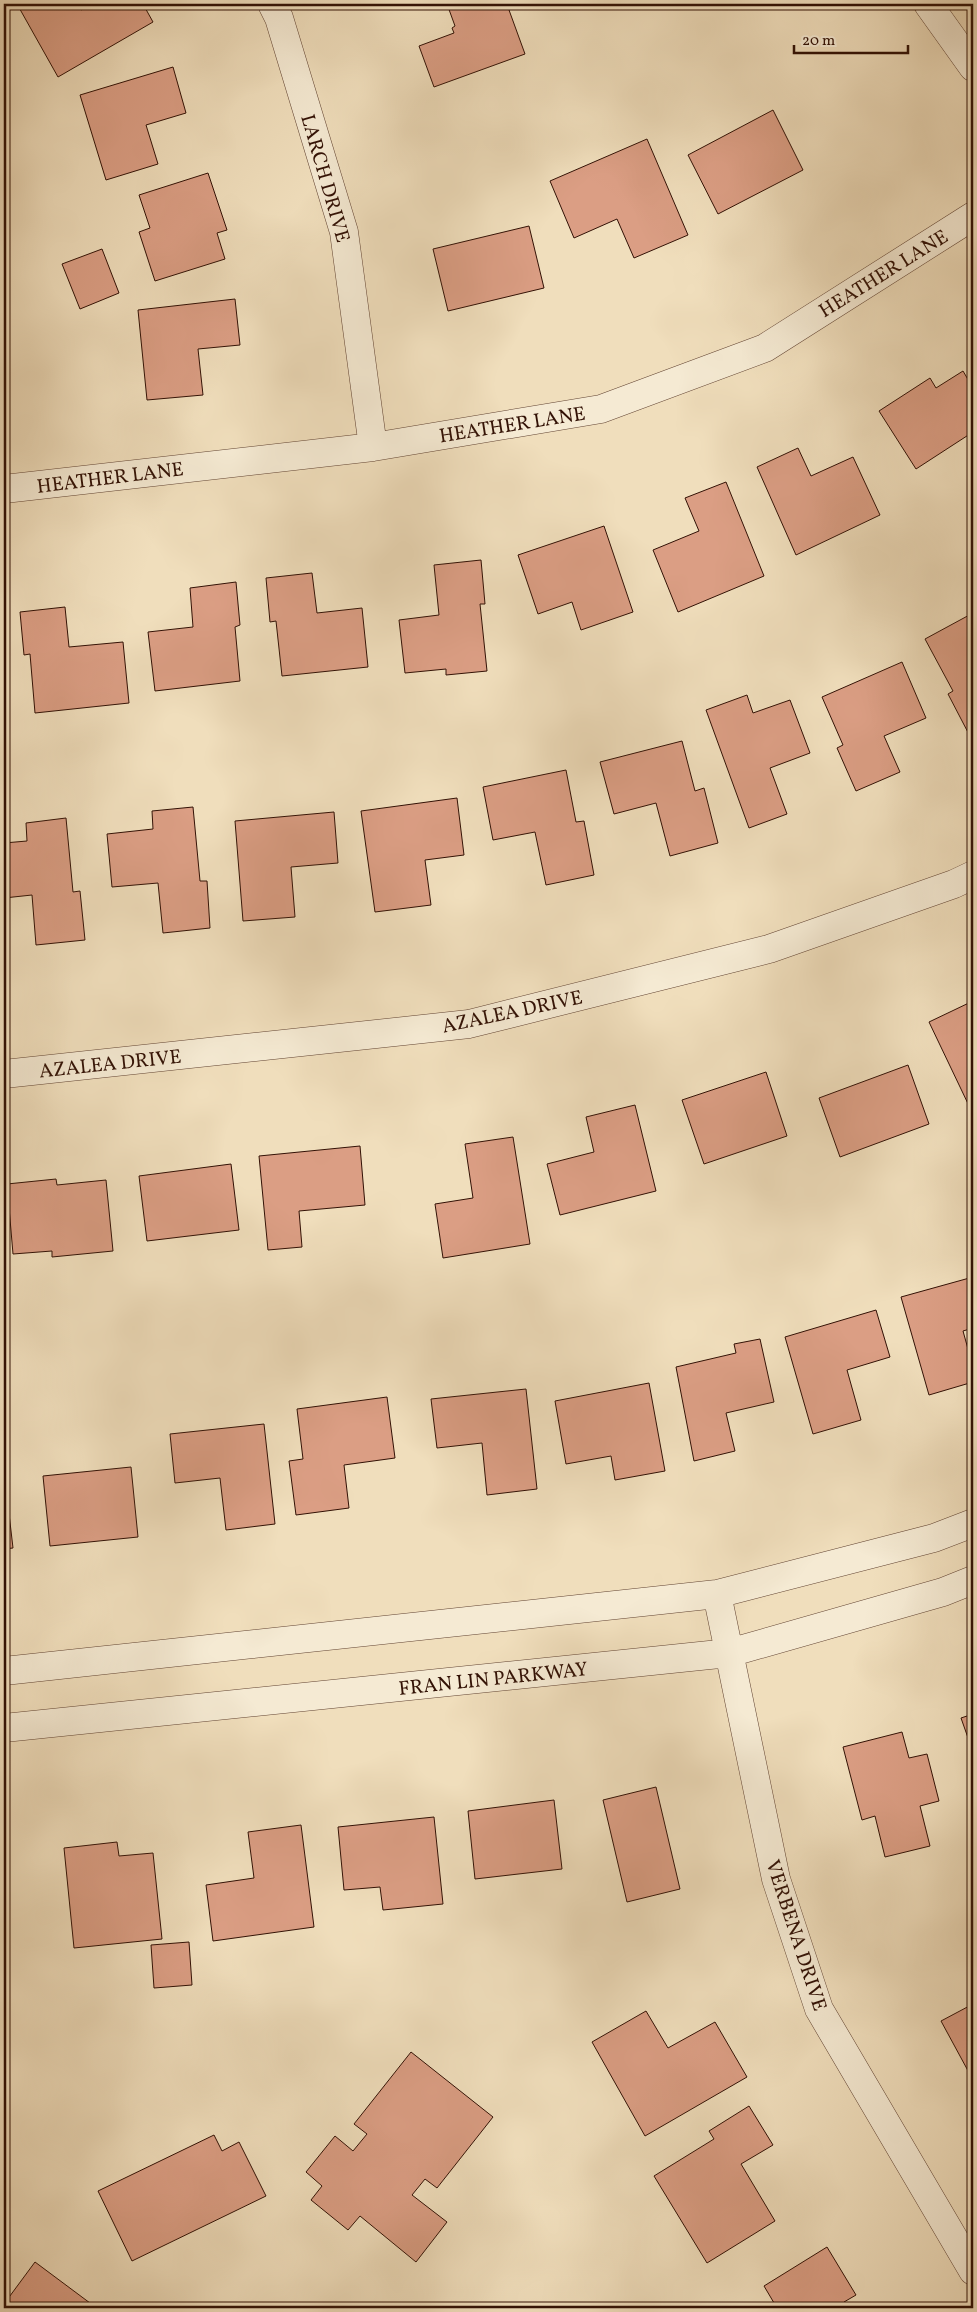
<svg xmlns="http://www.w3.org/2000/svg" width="977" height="2312" font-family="Vollkorn,serif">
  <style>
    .building { fill: #db9e84; stroke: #321105 }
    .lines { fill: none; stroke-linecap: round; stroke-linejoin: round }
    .minor-casing { stroke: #624433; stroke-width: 29 }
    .minor { stroke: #f5ead3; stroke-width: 28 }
    .labels { text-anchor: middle; stroke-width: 5; stroke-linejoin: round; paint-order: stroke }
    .street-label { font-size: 20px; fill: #321105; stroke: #f5ead3 }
  </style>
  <rect width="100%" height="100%" fill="#f0debc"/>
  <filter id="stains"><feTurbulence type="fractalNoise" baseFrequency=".004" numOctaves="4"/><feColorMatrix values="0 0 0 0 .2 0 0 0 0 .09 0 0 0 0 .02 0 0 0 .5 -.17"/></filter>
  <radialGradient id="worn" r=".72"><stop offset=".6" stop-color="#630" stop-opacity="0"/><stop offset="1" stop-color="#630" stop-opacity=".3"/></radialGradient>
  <path class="building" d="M17,4h60l4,6 11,-6h51l10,18 -95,55z
    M447,4h80l-18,6 16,44 -91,33 -15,-41 35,-13 -2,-5 3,-2z
    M173,67l13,46 -40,12 12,39 -52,16 -26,-85z
    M773,110l30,60 -85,44 -30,-59z
    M647,139l41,96 -54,23 -17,-39 -43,19 -24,-57z
    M208,173l19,57 -10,3 8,26 -70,22 -16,-49 11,-4 -11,-33z
    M529,226l15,62 -96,23 -15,-62z
    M102,249l17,44 -39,16 -18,-45z
    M235,299l5,46 -42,4 5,46 -56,5 -9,-90z
    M963,371l10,17v44l-57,37 -37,-58 51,-33 6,10z
    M798,448l13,28 42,-19 27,58 -84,40 -39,-88z
    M726,482l38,94 -86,36 -25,-62 46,-19 -14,-33z
    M604,526l29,86 -52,18 -9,-28 -34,12 -20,-59z
    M481,560l4,44h-5l7,67 -41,4v-6l-41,4 -6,-53 40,-5 -5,-50z
    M312,573l5,40 45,-5 6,59 -86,9 -6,-55 -6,1 -4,-44z
    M236,582l4,43 -5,2 5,54 -85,10 -7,-59 45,-5 -3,-39z
    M65,607l4,40 54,-5 6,61 -94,10 -5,-59 -6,1 -4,-43z
    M973,613v129l-25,-48 5,-3 -28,-52z
    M902,662l24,56 -42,18 16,36 -44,19 -19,-43 6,-3 -21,-48z
    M747,695l6,18 37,-13 20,53 -40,15 17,46 -38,14 -43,-118z
    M682,741l13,50 9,-3 14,55 -48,13 -14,-53 -42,11 -14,-52z
    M566,770l10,52 8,-1 10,54 -48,10 -11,-53 -42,8 -10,-53z
    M457,798l7,57 -39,5 6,45 -56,7 -14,-101z
    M193,807l7,74h7l3,47 -47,5 -5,-50 -46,4 -5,-53 46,-5 -1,-18z
    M334,812l4,51 -47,4 4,50 -52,4 -8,-100z
    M66,818l7,74 7,-1 5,49 -49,5 -4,-50 -28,3v-55l23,-2 -1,-18z
    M973,1001v108l-2,1 -42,-88z
    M908,1065l21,59 -89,33 -21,-59z
    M766,1072l21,64 -83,28 -22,-64z
    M635,1105l21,86 -96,24 -13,-51 47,-12 -8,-35z
    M513,1137l17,107 -87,14 -8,-54 38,-6 -8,-54z
    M360,1146l5,59 -66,6 3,36 -34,3 -9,-94z
    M231,1164l8,66 -92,11 -8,-65z
    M56,1179l1,6 49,-5 7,71 -61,6v-6l-39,3 -6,-70z
    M973,1277v51l-10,3 10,36v15l-44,13 -28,-98z
    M876,1310l14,47 -43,13 14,50 -48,14 -28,-97z
    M760,1339l14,63 -48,11 9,38 -41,10 -18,-94 60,-14 -2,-9z
    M649,1383l16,88 -50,9 -4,-24 -45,8 -11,-63z
    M526,1389l11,100 -50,6 -5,-52 -45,5 -6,-49z
    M387,1397l8,61 -51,7 5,43 -53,7 -7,-54 14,-2 -6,-50z
    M264,1424l11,100 -49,6 -6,-52 -45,5 -5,-49z
    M131,1467l7,70 -88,9 -7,-70z
    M4,1488h2l7,60 -9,1z
    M973,1714v38l-12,-34z
    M902,1732l7,26 18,-4 12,47 -19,5 10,40 -45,11 -10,-41 -13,4 -19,-73z
    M656,1787l24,102 -53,13 -24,-102z
    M554,1800l8,69 -87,10 -7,-68z
    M434,1817l9,87 -60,6 -3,-23 -36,3 -6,-63z
    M301,1825l13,102 -101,14 -7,-56 48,-7 -6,-46z
    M117,1842l2,14 34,-3 9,86 -88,9 -10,-100z
    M189,1942l3,43 -38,3 -3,-43z
    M973,2004v76l-32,-59z
    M646,2011l22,37 47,-26 32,55 -102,59 -53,-94z
    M411,2052l82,65 -56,71 -12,-9 -13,16 35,27 -31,40 -56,-46 -12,14 -37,-30 11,-14 -16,-14 29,-36 18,15 14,-17 -13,-10z
    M749,2106l24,39 -32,19 34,57 -68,42 -53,-87 60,-37 -5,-8z
    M214,2135l8,16 17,-9 27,54 -134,65 -34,-70z
    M827,2247l29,48 -12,7 4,6h-71l-13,-22z
    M35,2262l59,44 -1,2h-89v-4z"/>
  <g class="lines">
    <g class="minor-casing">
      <path id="minor" d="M272,4l7,14 65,214 29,215
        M928,4l45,63
        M4,489l369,-42 228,-38 164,-61 208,-132
        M4,1074l465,-50 300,-75 185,-65 19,-9
        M717,1594l59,285 43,130 154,262
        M4,1671l713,-77 217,-56 39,-15
        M4,1728l725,-75 214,-61 30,-12"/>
    </g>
    <use href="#minor" class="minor"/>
  </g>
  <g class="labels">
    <g class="street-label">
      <text transform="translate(326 178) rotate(74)" y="7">LARCH DRIVE</text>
      <text transform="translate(883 273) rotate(-32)" y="7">HEATHER LANE</text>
      <text transform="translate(512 424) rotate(-9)" y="7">HEATHER LANE</text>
      <text transform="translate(110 477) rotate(-7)" y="7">HEATHER LANE</text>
      <text transform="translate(512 1011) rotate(-12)" y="7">AZALEA DRIVE</text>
      <text transform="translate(110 1063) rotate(-6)" y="7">AZALEA DRIVE</text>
      <text transform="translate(493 1678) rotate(-6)" y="7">FRAN LIN PARKWAY</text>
      <text transform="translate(797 1935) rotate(72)" y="7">VERBENA DRIVE</text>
    </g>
  </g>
  <rect width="977" height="2312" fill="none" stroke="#f0debc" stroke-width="20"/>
  <rect x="5" y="5" width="967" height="2302" fill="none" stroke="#321105" stroke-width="2.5"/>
  <rect x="10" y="10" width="957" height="2292" fill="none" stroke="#321105"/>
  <path d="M794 45v8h114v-8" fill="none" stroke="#321105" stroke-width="2.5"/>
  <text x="802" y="45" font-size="15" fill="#321105" stroke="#f5ead3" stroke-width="4" paint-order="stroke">20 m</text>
  <rect width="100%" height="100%" filter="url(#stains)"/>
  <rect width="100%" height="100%" fill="url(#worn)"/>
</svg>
